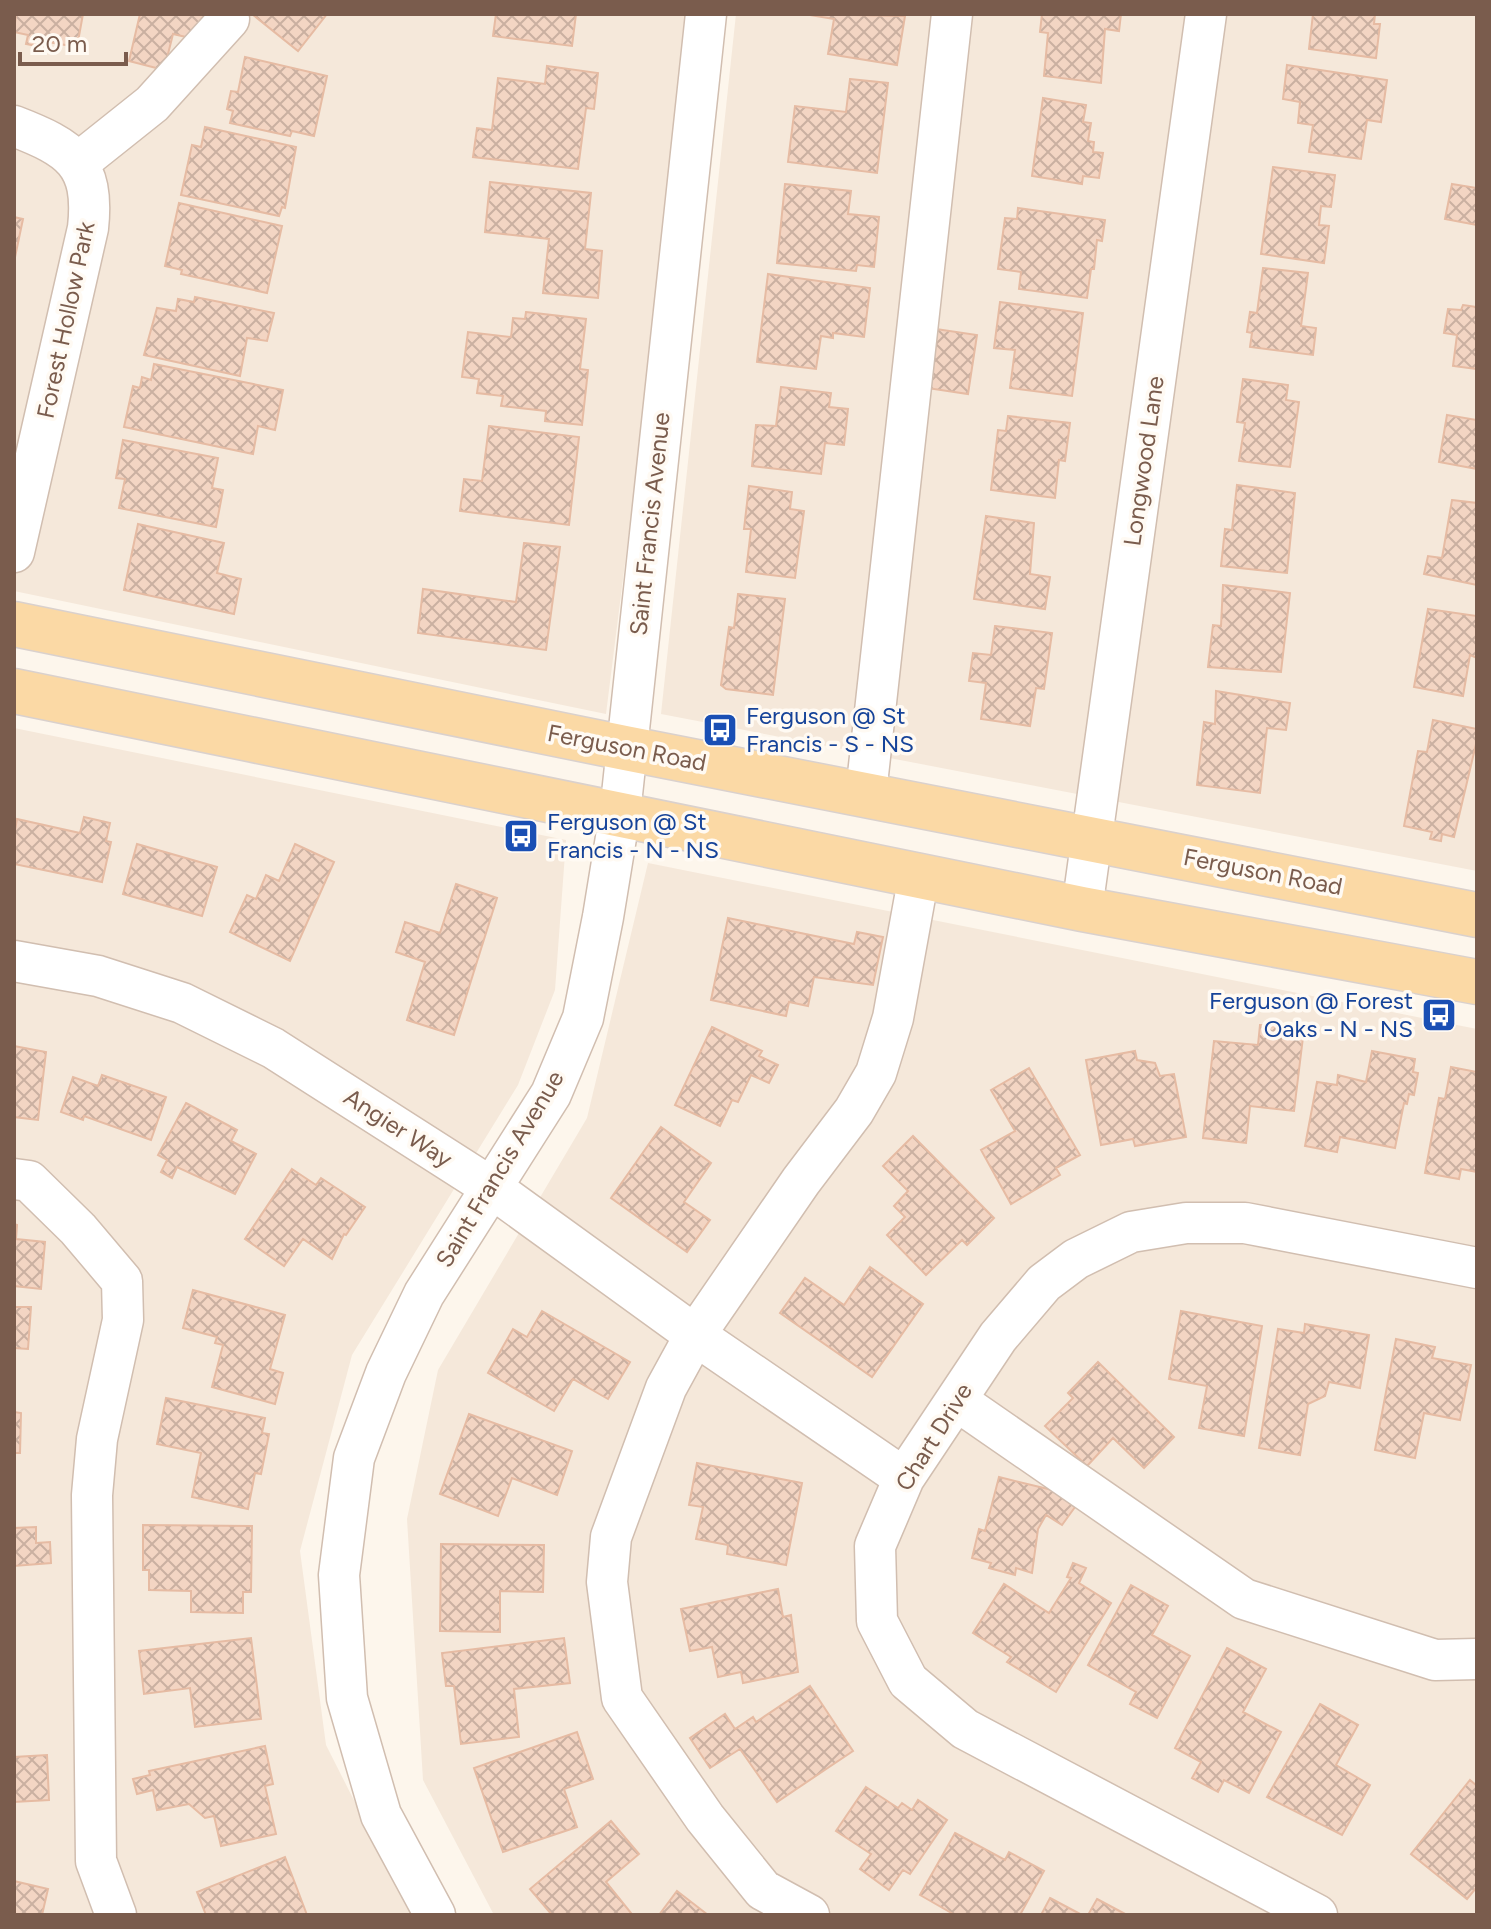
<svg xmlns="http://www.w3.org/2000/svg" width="1491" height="1929" font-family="Figtree,sans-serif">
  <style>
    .residential { fill: #f5e8da }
    .building { fill: url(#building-cross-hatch); stroke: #e6bba3; stroke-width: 2 }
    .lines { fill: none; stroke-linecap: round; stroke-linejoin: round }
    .minor-casing { stroke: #d1beb0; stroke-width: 43 }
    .major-casing { stroke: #dad1cd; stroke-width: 47 }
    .minor { stroke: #fff; stroke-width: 40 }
    .major { stroke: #fbd9a5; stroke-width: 44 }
    .labels { text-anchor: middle; stroke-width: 7; stroke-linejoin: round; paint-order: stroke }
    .street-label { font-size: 24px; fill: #7a5c4d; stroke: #fffaf3 }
    .transit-label { font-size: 24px; fill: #164399; stroke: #fffaf3; text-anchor: start }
  </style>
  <defs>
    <pattern id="building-cross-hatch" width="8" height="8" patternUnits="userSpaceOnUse" patternTransform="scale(2)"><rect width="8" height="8" fill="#f3d5c3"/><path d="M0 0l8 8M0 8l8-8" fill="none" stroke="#cab0a1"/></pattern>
  </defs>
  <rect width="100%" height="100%" fill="#fdf6ec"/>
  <path class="residential" d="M14,14h680l-88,700 -592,-123z
    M736,14h741v857l-816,-157z
    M14,728l552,112 -11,150 -37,95 -166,270 -52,196 26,194 86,170h-398z
    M648,863l829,166v886h-983l-71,-135 -16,-261 31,-149 149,-252z"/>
  <path class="building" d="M16,14h67l-6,33 -29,-5 -1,6 -21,-4 2,-9 -14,-3z
    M140,14h65l-6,26 -26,-6 -9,36 -35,-9z
    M252,14h75l-29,37z
    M496,14h80l-4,32 -79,-10z
    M804,14l101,2 -8,49 -69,-11 6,-35z
    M1042,14h79l-2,17 -14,-2 -4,54 -57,-7 4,-43 -8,-1z
    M1313,14h62l-1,10h6l-4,34 -67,-9z
    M245,57l82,19 -13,60 -22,-5 -2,5 -60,-13 3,-12 -6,-2 4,-18 7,1z
    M1287,65l100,15 -6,42 -14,-2 -6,39 -52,-7 4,-27 -15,-2 2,-21 -17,-3z
    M547,66l51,7 -4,36 -8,-1 -8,61 -105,-12 4,-29 15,2 6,-52 47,6z
    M850,79l38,4 -11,90 -89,-11 7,-56 51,6z
    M1043,98l43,7 -3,17 8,1 -3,18 6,1 -1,10 10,1 -4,25 -16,-2 -1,8 -50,-8z
    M205,127l91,20 -11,61 -3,-1 -3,9 -98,-21 11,-50 9,2z
    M1273,167l62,8 -4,32 -10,-1 -2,19 10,1 -5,37 -63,-9z
    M490,182l101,11 -6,56 17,2 -4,47 -55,-5 6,-54 -64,-7z
    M785,184l66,7 -3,23 31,3 -5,50 -17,-2 -1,6 -79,-8z
    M1452,184l25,4v37l-32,-6z
    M179,203l103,23 -15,67 -86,-19 1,-4 -17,-4z
    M1018,208l87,12 -3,21 -5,-1 -3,29h-3l-4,29 -68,-9 2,-17 -23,-3 7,-51 12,1z
    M14,217l9,2 -9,43z
    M1263,268l45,5 -7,53 15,2 -3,27 -63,-8 2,-14 -5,-1 3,-20 7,1z
    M768,274l102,14 -6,49 -31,-4v5l-12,-2 -5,33 -59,-7z
    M195,297l79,16 -7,28 -20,-3 -7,38 -96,-21 13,-47 19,3 2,-12 16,3z
    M1000,302l83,11 -11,83 -62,-8 5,-38 -21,-2z
    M1463,305l14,2v62l-24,-3 4,-31 -13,-2 4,-24 13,1z
    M526,312l60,7 -6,50 8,1 -6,55 -37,-4 1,-10 -45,-5 2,-10 -26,-3 2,-14 -17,-2 6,-45 43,5 2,-19 12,1z
    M936,329l41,6 -9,59 -41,-6z
    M154,364l129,26 -8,40 -17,-4 -5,28 -129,-27 9,-41 7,2 2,-11 9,3z
    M1243,379l45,6 -2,15 13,2 -9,65 -51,-6 6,-38 -8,-1z
    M781,387l50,6 -2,14 19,2 -4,36 -19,-2 -4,31 -69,-8 4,-41 20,1z
    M1447,415l30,5v49l-38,-7z
    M1008,416l62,7 -5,38 -6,-1 -4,38 -64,-8 7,-60 8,1z
    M489,426l90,11 -10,88 -109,-14 4,-32 18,2z
    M123,440l95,18 -6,30 11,2 -7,37 -97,-19 6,-29 -9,-1z
    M1237,485l58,8 -8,80 -66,-7 4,-37 7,1z
    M749,486l43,6 -2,17 14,2 -9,67 -49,-6 5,-43h-7z
    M1452,500l25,3v82l-53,-11 4,-18 14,2z
    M986,516l48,7 -4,51 20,3 -5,32 -71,-10z
    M138,524l86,19 -7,30 24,6 -7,35 -110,-24z
    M524,543l36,4 -14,103 -128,-17 5,-44 93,13z
    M1223,585l67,8 -9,79 -73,-5 5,-42 8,1z
    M738,594l47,5 -12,96 -47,-6 -5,-4 8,-58 5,1z
    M1428,609l49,7v42l-7,-3 -7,41 -49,-9z
    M995,626l57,7 -8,56 -8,-1 -6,38 -49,-7 5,-36 -17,-2 4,-28 18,2z
    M1216,691l74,12 -4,27 -19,-2 -7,65 -63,-8 7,-63 11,2z
    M1433,720l44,9v11l-23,97 -12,-3 -1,7 -11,-2 2,-7 -28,-6 14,-75 9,1z
    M84,817l26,6 -4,18 5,1 -9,40 -88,-18v-29l3,-16 63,14z
    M137,844l80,23 -15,49 -79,-22z
    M295,844l39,18 -44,99 -60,-29 17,-37 9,4 10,-24 13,6z
    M456,884l41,14 -43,137 -47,-15 18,-58 -29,-10 9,-30 35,11z
    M728,918l126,26 3,-12 26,5 -10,48 -59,-8 -6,29 -19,-4 -3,14 -75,-16z
    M1260,1025l44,4 -10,82 -44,-5 -4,37 -43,-5 11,-97 44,4z
    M712,1027l50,24 -3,5 19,9 -9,18 -18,-8 -13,27 -6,-2 -12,26 -45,-21z
    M14,1046l32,6 -8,68 -24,-3z
    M1135,1051l2,9 18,3 5,13 14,-2 12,63 -51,9 -2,-7 -32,6 -15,-85z
    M1372,1051l43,8 -2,13 5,1 -4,22 -5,-1 -2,10 -3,-1 -9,45 -55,-11 -3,15 -32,-6 12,-64 20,3 1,-10 28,7z
    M1451,1067l26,5v100l-16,-3 -2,10 -34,-6 14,-75 6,1z
    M1029,1068l51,87 -24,13 4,7 -49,29 -30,-54 34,-19 -24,-41z
    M102,1075l64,22 -15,43 -67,-24 -1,4 -22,-8 12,-35 25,9z
    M186,1103l51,27 -6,11 25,13 -21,40 -58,-27 -5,11 -11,-6 6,-12 -9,-5z
    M661,1127l50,36 -27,39 26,18 -23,32 -76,-54z
    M913,1136l81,82 -27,27 -5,-5 -36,35 -39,-40 18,-18 -11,-11 14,-15 -25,-25z
    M292,1169l24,16 5,-7 44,29 -19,28 -2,-1 -12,25 -29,-20 -19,27 -39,-27z
    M14,1224l3,1 -1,14 29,3 -4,47 -27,-3z
    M870,1267l53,37 -51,73 -92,-64 25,-35 39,27z
    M193,1290l92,25 -15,54 13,4 -8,31 -63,-17 11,-42 -8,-2 2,-6 -34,-9z
    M14,1307h17l-3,42 -14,-1z
    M542,1311l88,51 -22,37 -35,-20 -19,32 -66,-38 25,-44 14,8z
    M1181,1311l81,15 -18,110 -45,-8 8,-42 -38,-7z
    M1305,1324l64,11 -9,53 -31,-6 -4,14 -17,8 -8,51 -41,-7 19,-119 26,4z
    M1396,1339l39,8 -3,11 39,7 -11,55 -36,-7 -9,45 -40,-8z
    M1098,1362l76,75 -30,31 -31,-30 -26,28 -42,-40 28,-28 -5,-5z
    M166,1398l99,20 -3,15 7,1 -8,40 -6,-1 -7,36 -56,-12 9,-44 -44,-9z
    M14,1412l7,1 -1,40h-6z
    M469,1414l103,37 -15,44 -45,-17 -14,38 -58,-22z
    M697,1463l105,20 -16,82 -59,-11 1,-9 -32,-6 7,-32 -14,-2z
    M999,1477l53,13 23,17 -13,18 -16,-10 -8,14 -6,44 -16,-5 -1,7 -26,-7 2,-5 -19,-5 7,-29 6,2z
    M143,1525l109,1 -1,66h-8v21l-52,-1v-21l-42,-1v-20h-6z
    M36,1527v16l14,-1 1,21 -37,3v-38z
    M441,1544l103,1 -1,47 -43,-1v41l-60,-1z
    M1073,1563l13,5 -7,15 32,20 -55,89 -49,-30 4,-5 -38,-24 31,-49 45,29 22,-35 -4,-1z
    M1131,1585l37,21 -16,29 38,21 -33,62 -27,-14 6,-12 -48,-27z
    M778,1589l5,28 8,-2 7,57 -55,11 -2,-11 -23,5 -6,-30 -22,4 -9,-42z
    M251,1638l10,81 -66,8 -5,-39 -46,6 -5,-43z
    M564,1638l6,45 -56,6 5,48 -58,7 -7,-58h-8l-4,-33z
    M1227,1648l39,21 -23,43 38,20 -32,61 -25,-13 -6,12 -26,-14 9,-16 -26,-14z
    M810,1686l43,65 -76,51 -37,-53 -30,19 -20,-30 35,-24 10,15 18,-12 3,5z
    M1320,1704l38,21 -22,40 34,20 -28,50 -75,-38z
    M577,1732l16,47 -29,10 13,38 -74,25 -29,-84z
    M265,1746l8,38 -8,2 11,48 -55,12 -7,-30 -9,2 -16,-14 -32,6 -4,-20 -16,4 -4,-15 17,-4 -1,-4z
    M47,1755l2,45 -35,2v-45z
    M1470,1780l7,6v101l-10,12 -56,-45z
    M866,1787l32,21 4,-5 10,7 6,-10 29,20 -37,54 -7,-4 -14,20 -29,-21 11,-15 -35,-23z
    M611,1821l28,33 -33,28 25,31 -3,2h-76l-22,-26z
    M955,1833l50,27 4,-8 35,19 -24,44h-65l-35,-20z
    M285,1857l22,58h-101l-9,-23z
    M14,1881l34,8 -6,26h-28z
    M677,1891l31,24h-49z
    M1050,1898l32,17h-41z
    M1097,1899l30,16h-39z"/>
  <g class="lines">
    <g class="minor-casing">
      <path id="minor" d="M14,126c57,22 81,37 74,102l-74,324
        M78,163l74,-59 77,-85
        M866,793l86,-779
        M1082,909l124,-895
        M14,961l84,15 84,27 91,45 219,140 203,147 209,143
        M14,1179l15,2 49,48 44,52 1,39 -26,119 -5,56 4,366 20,54
        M956,1400l288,199 191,61 42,-1
        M435,1915l-54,-100 -34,-117 -8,-123 15,-117 32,-85 38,-79 127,-200 32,-76 20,-101 17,-104 86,-799
        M809,1915l-46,-25 -58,-72 -83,-120 -15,-116 4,-45 55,-149 29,-53 106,-154 53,-70 22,-38 17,-55 26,-143
        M1317,1915l-352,-186 -57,-48 -31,-60 -2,-75 29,-68 94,-141 46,-54 32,-24 55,-27 55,-9h59l232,45"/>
    </g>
    <g class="major-casing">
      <path id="major" d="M14,624l611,124 852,167
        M14,691l1068,218 395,73"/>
    </g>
    <use href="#minor" class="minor"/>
    <use href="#major" class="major"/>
  </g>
  <defs>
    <g id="bus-square" transform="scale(1.8)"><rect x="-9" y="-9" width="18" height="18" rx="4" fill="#1a4fb4" stroke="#fffaf3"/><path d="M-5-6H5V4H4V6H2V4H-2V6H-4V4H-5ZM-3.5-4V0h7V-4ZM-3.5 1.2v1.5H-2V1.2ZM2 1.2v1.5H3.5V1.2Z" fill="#fff"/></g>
  </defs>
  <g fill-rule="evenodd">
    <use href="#bus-square" x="720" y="730"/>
    <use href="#bus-square" x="521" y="836"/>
    <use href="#bus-square" x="1439" y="1015"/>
  </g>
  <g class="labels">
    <g class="street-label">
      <text transform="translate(66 320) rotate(-78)" y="8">Forest Hollow Park</text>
      <text transform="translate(1144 461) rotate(-82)" y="8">Longwood Lane</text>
      <text transform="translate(650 524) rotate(-84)" y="8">Saint Francis Avenue</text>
      <text transform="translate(627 748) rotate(11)" y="8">Ferguson Road</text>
      <text transform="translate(1263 872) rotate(11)" y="8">Ferguson Road</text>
      <text transform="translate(398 1128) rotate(33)" y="8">Angier Way</text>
      <text transform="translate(500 1169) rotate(-59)" y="8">Saint Francis Avenue</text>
      <text transform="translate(934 1437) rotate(-58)" y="8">Chart Drive</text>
    </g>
    <g class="transit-label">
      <text x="746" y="724">Ferguson @ St<tspan x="746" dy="28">Francis - S - NS</tspan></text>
      <text x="547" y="830">Ferguson @ St<tspan x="547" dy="28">Francis - N - NS</tspan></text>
      <text x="1413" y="1009" text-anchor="end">Ferguson @ Forest<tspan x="1413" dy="28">Oaks - N - NS</tspan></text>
    </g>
  </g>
  <rect width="1491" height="1929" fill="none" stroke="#7a5c4d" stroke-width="32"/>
  <path d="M20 52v12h106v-12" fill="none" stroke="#7a5c4d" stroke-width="4"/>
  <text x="32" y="52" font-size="24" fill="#7a5c4d" stroke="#fffaf3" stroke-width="6" paint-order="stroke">20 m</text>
</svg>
